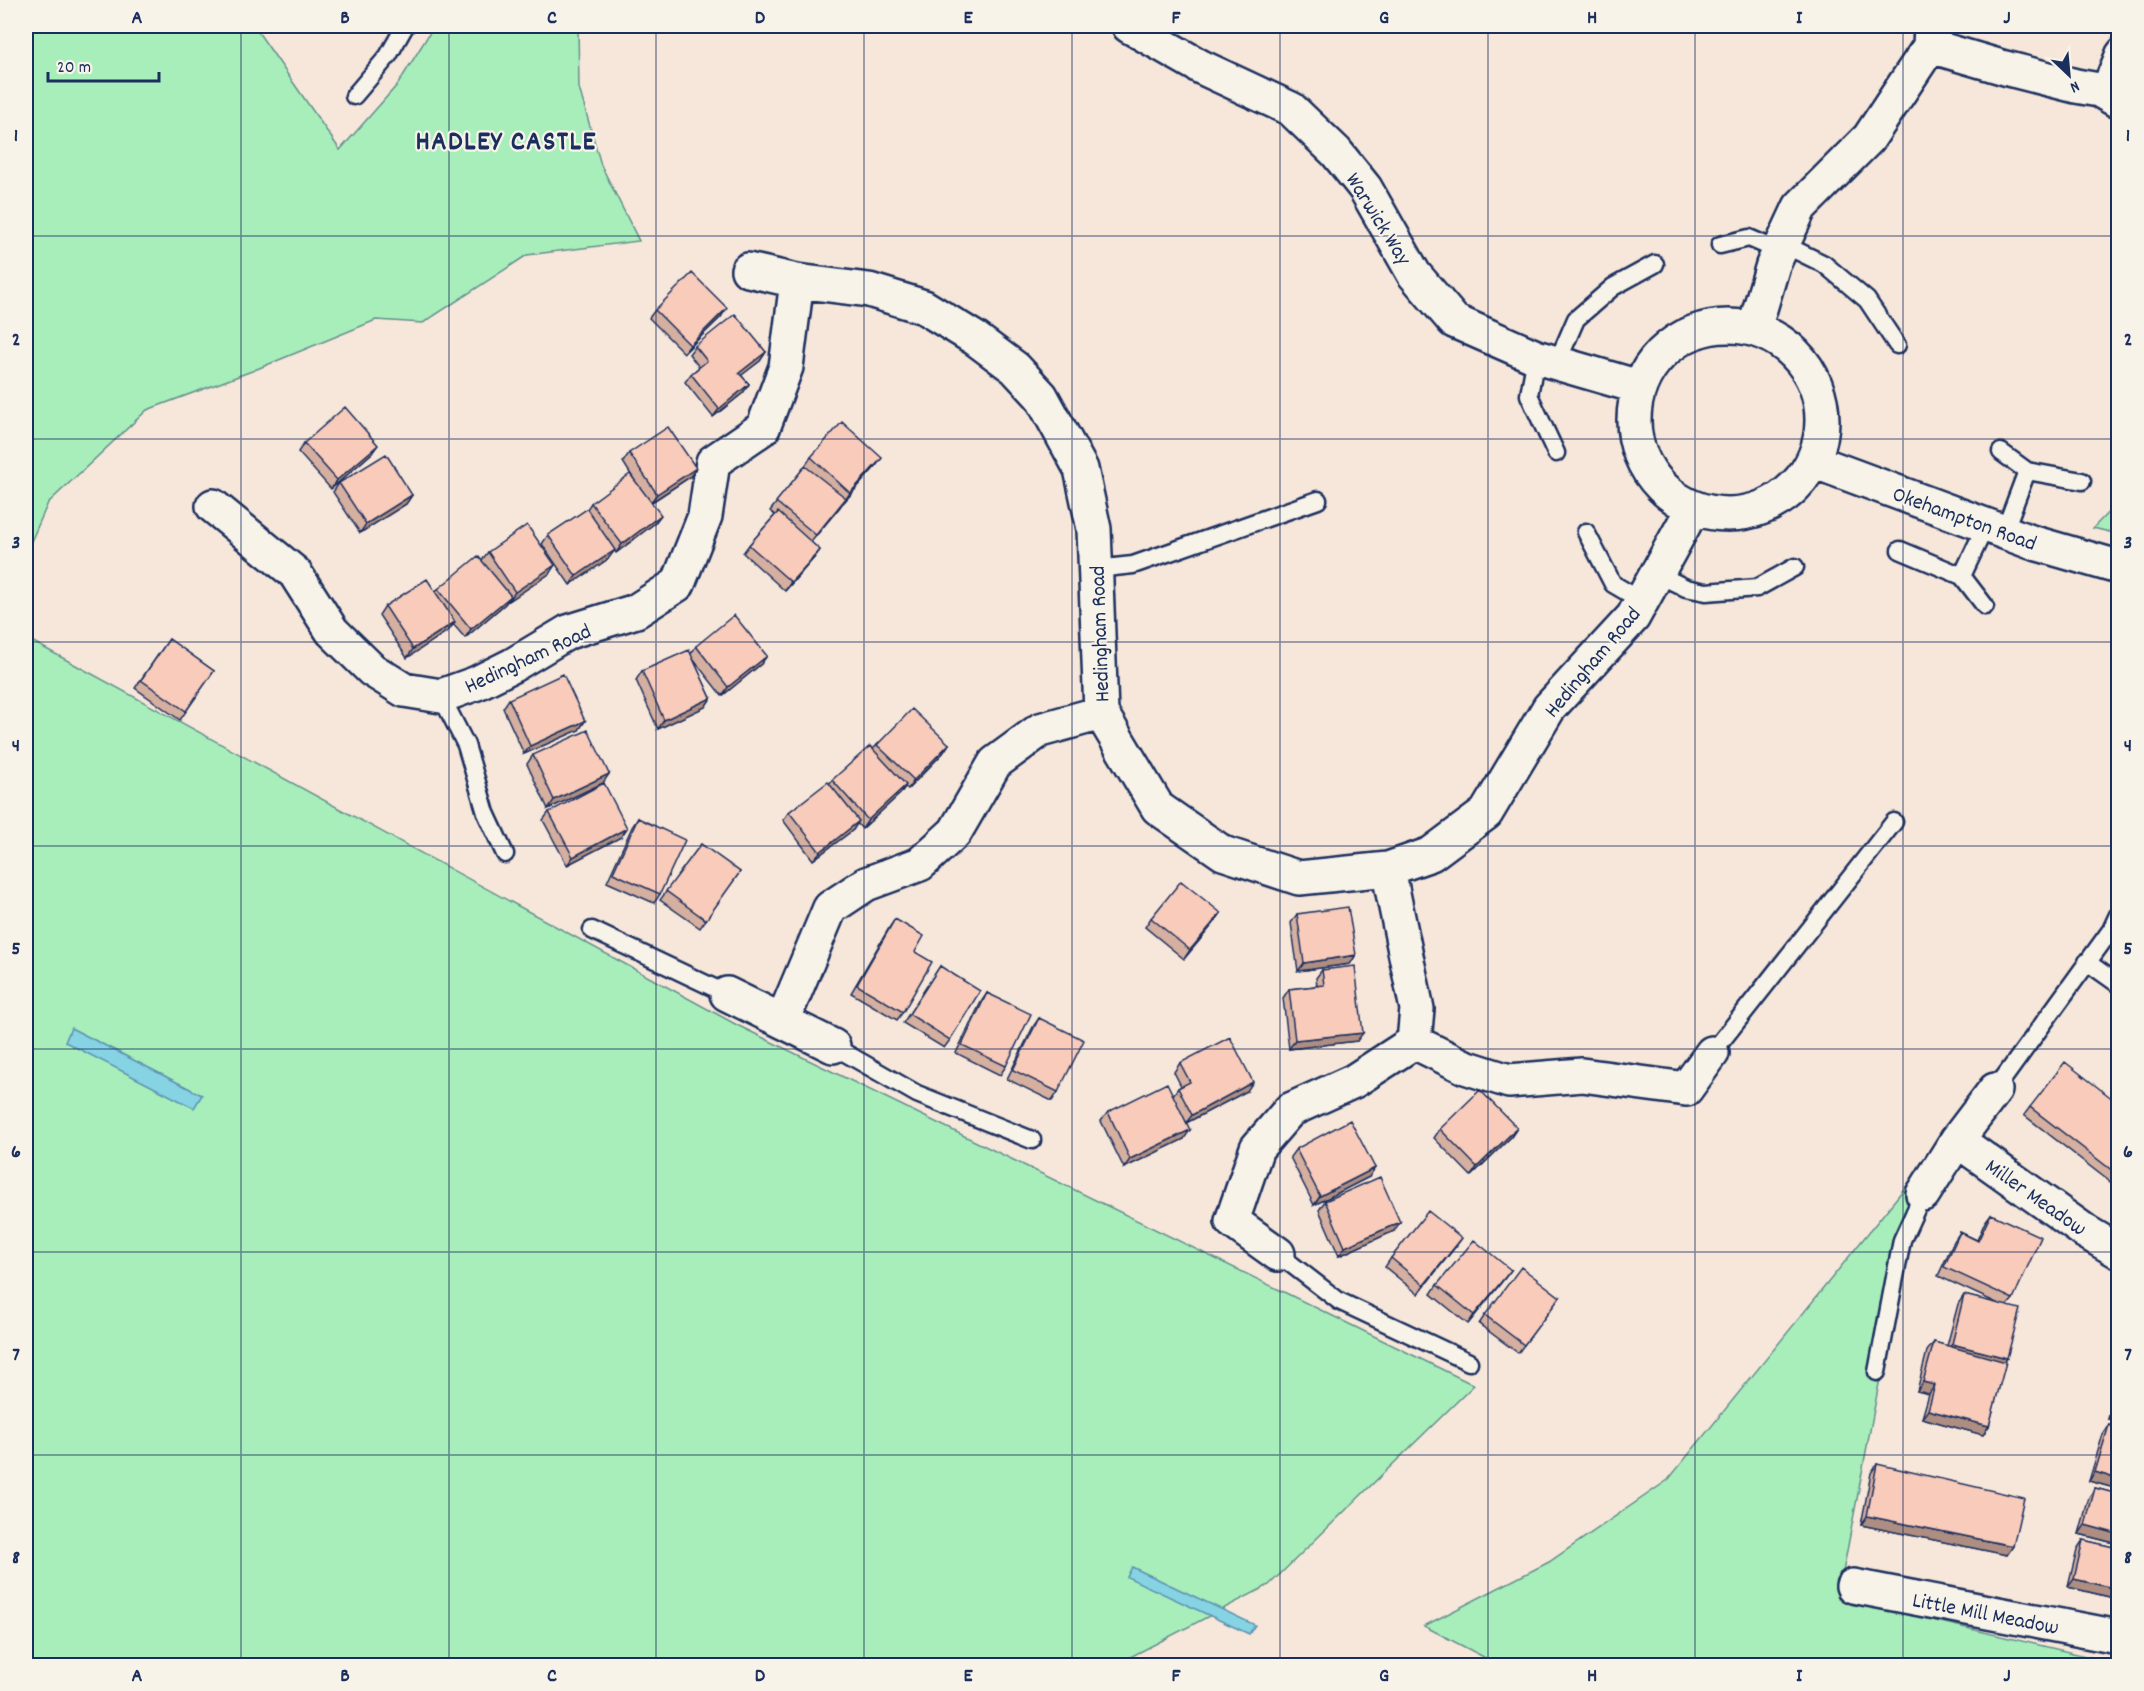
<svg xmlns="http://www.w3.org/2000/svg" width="2144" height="1691" font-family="Dekko,sans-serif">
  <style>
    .green { fill: #a8eebb; stroke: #628e8c; stroke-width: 1.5 }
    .water { fill: #86d3e4; stroke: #5b91ae; stroke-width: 1.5 }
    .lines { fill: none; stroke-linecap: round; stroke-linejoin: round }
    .service-casing { stroke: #1b2f5e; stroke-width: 21 }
    .minor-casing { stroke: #1b2f5e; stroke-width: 38 }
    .service { stroke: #f7f3e8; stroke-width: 16 }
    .minor { stroke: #f7f3e8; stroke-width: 33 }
    .wall { fill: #d5afa0; stroke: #1b2f5e; stroke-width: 1.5 }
    .shaded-wall { fill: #ae8e82; stroke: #1b2f5e; stroke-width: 1.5 }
    .building { fill: #f8cbba; stroke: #1b2f5e; stroke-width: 1.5 }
    .grid { fill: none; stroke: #1b2f5e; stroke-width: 1.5; stroke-opacity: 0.55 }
    .labels { text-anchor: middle; stroke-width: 4.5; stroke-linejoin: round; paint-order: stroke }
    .street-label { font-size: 22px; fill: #1b2f5e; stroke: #f7f3e8 }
    .district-label { font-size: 28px; font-weight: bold; letter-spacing: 1.5px; fill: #1b2f5e; stroke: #f7f3e8 }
    .neatline { fill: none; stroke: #1b2f5e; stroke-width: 2 }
    .grid-label { font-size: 20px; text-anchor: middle; font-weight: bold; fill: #1b2f5e }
  </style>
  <rect width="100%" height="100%" fill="#f7e7da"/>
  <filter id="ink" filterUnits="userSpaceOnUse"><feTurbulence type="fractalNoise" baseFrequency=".0167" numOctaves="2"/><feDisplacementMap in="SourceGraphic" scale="12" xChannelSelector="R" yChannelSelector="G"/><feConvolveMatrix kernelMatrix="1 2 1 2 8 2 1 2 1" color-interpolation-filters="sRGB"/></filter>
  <g filter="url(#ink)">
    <path class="green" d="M26,26h228l86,124 58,-66 36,-58h144l1,62 22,77 38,76 -112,14 -104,68 -47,-3 -124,51 -105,39 -99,93 -22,50z
      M2118,502v32l-25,-6z
      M26,638l711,387 737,360 -205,200 -154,80h-1089z
      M1920,1169l-82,429 265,62v5h-604l-75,-39 125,-64 119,-82z"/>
    <path class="water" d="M71,1028l125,64 6,3 -8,13 -129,-66z
      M1132,1567l123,58 -6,9 -122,-57z"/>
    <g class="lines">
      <g class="service-casing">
        <path id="service" d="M2099,90l16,-39 3,-4
          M354,96l34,-40 17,-30
          M1783,244l41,20 43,36 30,45
          M1720,245l29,-7 30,13
          M1536,357l-7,38 27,58
          M1557,363l19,-44 37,-32 42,-23
          M2001,452l26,19 55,10
          M1586,532l27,52 29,17
          M2004,532l23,-61
          M1900,550l62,26 23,30
          M1096,569l37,-4 185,-65
          M1657,574l29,14 20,4 51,-4 38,-21
          M1962,576l24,-51
          M441,696l25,49 20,68 19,41
          M592,930l135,64
          M2087,962l31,22
          M833,1046l84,48 115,46
          M1712,1053l182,-231
          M1995,1090l116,-160 7,-15
          M1278,1254l61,47 130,61
          M1877,1372l25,-132 21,-46"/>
      </g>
      <g class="minor-casing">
        <path id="minor" d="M1129,26l72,41 90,42 45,43 29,36 49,86 40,47 82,36 103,30
          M1930,46l75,22 71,18 23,4 19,11
          M748,270l49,11 72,9 55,17 52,32 39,29 26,28 40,73 13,60 7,184 57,95 65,45 76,25 89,-9 43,-15 55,-41 63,-105 84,-91 60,-109
          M1634 420a94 94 0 1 1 188 0a94 94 0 1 1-188 0Z
          M1754,329l19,-64 27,-58 69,-69 61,-92 1,-20
          M1813,461l218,81 87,25
          M213,506l82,67 37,58 40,39 32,20 37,6 36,-13 36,-18 55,-33 68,-21 42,-27 27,-68 8,-54 50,-34 23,-61 11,-86
          M1388,869l29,140 -3,33 51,25 44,14 73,-6 104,14 26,-36
          M727,994l106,52
          M783,1020l47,-112 36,-24 54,-20 35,-32 40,-69 45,-33 61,-17
          M1957,1140l129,92 32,19
          M1923,1194l34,-54 38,-50
          M1278,1254l-46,-33 25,-73 33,-38 64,-29 60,-39
          M1853,1586l265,51"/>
      </g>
      <use href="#service" class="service"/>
      <use href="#minor" class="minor"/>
    </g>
    <path class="wall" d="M655,310l66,7 -37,36 -35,-35z
      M695,346l71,6 -6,9 -19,14 8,9 -6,9 -30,24 -28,-35 6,-8 8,-7 -10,-13z
      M304,443l68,10 -41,36 -33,-37z
      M629,453l67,15 -6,9 -38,25 3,21 -39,30 -2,-3 -6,9 -38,26 -28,-41 6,-9 39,-26 4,-6 44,-22 -12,-19z
      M811,457l65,9 -32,36v-1l-33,41 9,8 -6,8 -29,33 -42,-38 6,-8 26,-30 -5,-4 35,-45z
      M339,483l73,12 -6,9 -46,29 -27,-41z
      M488,552l61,22 -40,27 -1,-1 -3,4 -40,34 -12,-14 -4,6 -42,28 -28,-43 6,-9 51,-14 2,-3 44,-29z
      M169,639l45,32 -34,49 -45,-32z
      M696,646l65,18 -39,32 -29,-37 18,39 -6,9 -47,22 -22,-49 6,-9 49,-17z
      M509,699l76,22 -6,9 -55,24 -21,-46z
      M949,744l-6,9 -35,36 -3,-2 -5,7 -38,35 -5,-6 -4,7 -40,30 -30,-40 6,-8 40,-28 3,-4 41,-31 4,-4z
      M533,755l70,28 -55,26 -21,-45z
      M549,812l78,16 -6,9 -54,28 -24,-45z
      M638,818l22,76 -6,9 -47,-21 25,-55z
      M701,844l39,28 -40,56 -40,-28z
      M1221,913l-37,46 -39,-32 6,-9z
      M1297,914l59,41 -6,9 -52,7 -7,-48z
      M895,919l20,33 -12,60 -6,8 -46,-27 38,-65z
      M940,966l10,74 -6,8 -41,-25z
      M1322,970l35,71 -68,8 -6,-51 6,-9 28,-3 -1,-8z
      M987,993l19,73 -6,9 -44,-22 25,-51z
      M1039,1018l19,74 -6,9 -45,-22 26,-52z
      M1180,1063l67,28 -61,32 -2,16 -60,29 -23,-47 7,-9 65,-17 5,-7 3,-2 -7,-14z
      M2118,1103v85l-94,-73 6,-8z
      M1517,1128l-6,9 -40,39 -37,-38 6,-9z
      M1296,1149l73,28 -55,28 -24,-48z
      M1325,1201l69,30 -55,25 -20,-46z
      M1991,1214l22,85 -6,7v52l-2,4 -16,64 -6,9 -61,-17 7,-24 -12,-3 10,-40 7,-9 13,4 11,-42 6,-9 35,9 -61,-28 16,-35 6,-9 17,8 8,-18z
      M1456,1246l-38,48 -33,-27 6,-9z
      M1511,1270l-43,54 -37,-30 6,-9z
      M1560,1297l-42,56 -39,-29 6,-9z
      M2118,1378v43l-10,-2z
      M2109,1425l9,3v61l-29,-8 14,-47z
      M1877,1464l136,82 -6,9 -146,-30 10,-52z
      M2095,1488l23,6v50l-39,-10 10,-37z
      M2083,1540l35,8v51l-50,-12 9,-38z"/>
    <path class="shaded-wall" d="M727,308l-6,9 -37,36 6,-8z
      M766,352l-6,9 -27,21 6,-9z
      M749,384l-6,9 -30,24 6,-8z
      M378,445l-6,8 -41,36 6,-9z
      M882,458l-6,8 -32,36 6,-9z
      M696,468l-6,9 -40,26 7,-9z
      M412,495l-6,9 -46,29 6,-9z
      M846,498l-6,9 -30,36 6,-8z
      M661,515l-6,8 -39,30 6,-9z
      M615,550l-7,9 -38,26 6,-9z
      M820,550l-6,8 -29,33 6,-9z
      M555,565l-6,9 -40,27 6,-9z
      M511,596l-6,8 -40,34 6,-9z
      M455,622l-6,8 -42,28 6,-9z
      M767,656l-6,8 -39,32 6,-9z
      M711,698l-6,9 -47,22 6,-9z
      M585,721l-6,9 -55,24 6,-8z
      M949,744l-6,9 -35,36 6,-9z
      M609,774l-6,9 -55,26 6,-9z
      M906,785l-6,9 -38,35 6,-9z
      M859,821l-6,9 -40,30 7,-8z
      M627,828l-6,9 -54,28 6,-8z
      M1221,913l-6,9 -31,37 6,-9z
      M1356,955l-6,9 -52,7 6,-8z
      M1363,1033l-6,8 -68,8 6,-9z
      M1253,1082l-6,9 -61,32 6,-8z
      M1517,1128l-6,9 -40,39 6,-9z
      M1190,1130l-6,9 -60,29 6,-9z
      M1375,1168l-6,9 -55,28 6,-9z
      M1400,1222l-6,9 -55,25 6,-9z
      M1462,1238l-6,8 -38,48 6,-9z
      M1511,1270l-6,8 -37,46 6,-9z
      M1952,1344l55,14 -6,9 -56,-14z
      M1923,1382l12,3 -6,9 -12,-3z
      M1928,1410l61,16 -6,9 -61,-17z
      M2115,1410l3,1v10l-10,-2z
      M2095,1472l23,7v10l-29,-8z
      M1867,1516l146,30 -6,9 -146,-30z
      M2085,1525l33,9v10l-39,-10z
      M2074,1579l44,10v10l-50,-12z"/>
    <path class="building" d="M692,273l35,35 -37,37 -35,-35z
      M735,314l31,38 -27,21 10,11 -30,25 -28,-35 16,-13 -12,-15z
      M345,407l33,38 -41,35 -33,-37z
      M842,422l40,36 -32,35 -39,-36z
      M668,427l28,41 -39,26 -28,-41z
      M386,454l26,41 -46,29 -27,-41z
      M805,466l41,32 -30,37 -40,-33z
      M630,474l31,41 -39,29 -31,-41z
      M587,509l28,41 -39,26 -28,-41z
      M778,512l42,38 -29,32 -42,-37z
      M527,525l28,40 -40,27 -27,-40z
      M478,556l33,40 -40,33 -33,-40z
      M427,579l28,43 -42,27 -28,-43z
      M734,615l33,41 -39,31 -32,-41z
      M169,639l45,32 -28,40 -45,-31z
      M689,650l22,48 -47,22 -22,-49z
      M563,674l22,47 -55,25 -21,-47z
      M912,709l37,35 -35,36 -37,-35z
      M588,730l21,44 -55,26 -21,-45z
      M870,746l36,39 -38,35 -36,-40z
      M828,782l31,39 -39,31 -31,-40z
      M604,783l23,45 -54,29 -24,-45z
      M638,818l47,22 -25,54 -47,-21z
      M701,844l39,28 -34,48 -40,-29z
      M1181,881l40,32 -31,37 -39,-32z
      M1348,907l8,48 -52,8 -7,-49z
      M895,919l29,17 -9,16 17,10 -29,50 -46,-27z
      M940,966l40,25 -30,49 -41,-26z
      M1355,966l8,67 -68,7 -6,-51 35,-4 -2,-15z
      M987,993l44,21 -25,52 -44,-21z
      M1039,1018l45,22 -26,52 -45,-22z
      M1230,1037l23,45 -61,33 -14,-27 12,-6 -10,-19z
      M2065,1062l53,41v72l-88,-68z
      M1167,1083l23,47 -60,29 -22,-47z
      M1480,1090l37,38 -40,39 -37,-38z
      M1350,1120l25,48 -55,28 -24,-47z
      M1380,1177l20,45 -55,25 -20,-46z
      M1428,1211l34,27 -38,47 -33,-27z
      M1991,1214l50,23 -28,62 -69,-32 16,-35 18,9z
      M1474,1240l37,30 -37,45 -37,-30z
      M1521,1267l39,30 -36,48 -39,-30z
      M1964,1295l56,14 -13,49 -55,-14z
      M1934,1342l72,20 -17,64 -61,-16 7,-25 -12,-3z
      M2118,1393v18l-3,-1z
      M2109,1425l9,3v51l-23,-7z
      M1877,1464l147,34 -11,48 -146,-30z
      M2095,1488l23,6v40l-33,-9z
      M2083,1540l35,8v41l-44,-10z"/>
  </g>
  <path class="grid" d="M241,26v1640M449,26v1640M656,26v1640M864,26v1640M1072,26v1640M1280,26v1640M1488,26v1640M1695,26v1640M1903,26v1640M26,236h2092M26,439h2092M26,642h2092M26,846h2092M26,1049h2092M26,1252h2092M26,1455h2092"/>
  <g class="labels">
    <g class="street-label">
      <text transform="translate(1380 218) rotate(58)" y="8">Warwick Way</text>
      <text transform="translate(1965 517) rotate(20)" y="8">Okehampton Road</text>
      <text transform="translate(1098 634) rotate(-92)" y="8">Hedingham Road</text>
      <text transform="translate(527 657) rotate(-25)" y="8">Hedingham Road</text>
      <text transform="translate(1591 661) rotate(-50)" y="8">Hedingham Road</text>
      <text transform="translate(2037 1196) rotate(35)" y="8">Miller Meadow</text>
      <text transform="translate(1986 1612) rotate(11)" y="8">Little Mill Meadow</text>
    </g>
    <g class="district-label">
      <text x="506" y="149">HADLEY CASTLE</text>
    </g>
  </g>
  <rect width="2144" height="1691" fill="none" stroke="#f7f3e8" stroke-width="66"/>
  <g transform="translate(2069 75) rotate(154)" stroke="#f7f3e8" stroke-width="4.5" paint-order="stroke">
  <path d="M0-4.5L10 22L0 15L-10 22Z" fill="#1b2f5e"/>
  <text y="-9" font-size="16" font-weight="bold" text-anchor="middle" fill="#1b2f5e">N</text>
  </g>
  <path d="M48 72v9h111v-9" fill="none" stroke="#1b2f5e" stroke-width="3"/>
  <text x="57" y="72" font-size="18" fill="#1b2f5e" stroke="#f7f3e8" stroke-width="4.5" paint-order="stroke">20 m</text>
  <rect x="33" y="33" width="2078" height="1625" class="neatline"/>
  <g class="grid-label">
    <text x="137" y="23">A</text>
    <text x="345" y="23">B</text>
    <text x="552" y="23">C</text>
    <text x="760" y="23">D</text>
    <text x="968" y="23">E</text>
    <text x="1176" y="23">F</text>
    <text x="1384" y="23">G</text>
    <text x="1592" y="23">H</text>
    <text x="1799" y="23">I</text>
    <text x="2007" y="23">J</text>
    <text x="16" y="141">1</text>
    <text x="2128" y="141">1</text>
    <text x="16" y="345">2</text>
    <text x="2128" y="345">2</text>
    <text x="16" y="548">3</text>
    <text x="2128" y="548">3</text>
    <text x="16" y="751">4</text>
    <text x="2128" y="751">4</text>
    <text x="16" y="954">5</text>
    <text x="2128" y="954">5</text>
    <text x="16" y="1157">6</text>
    <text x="2128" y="1157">6</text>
    <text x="16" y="1360">7</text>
    <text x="2128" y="1360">7</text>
    <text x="16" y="1563">8</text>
    <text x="2128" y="1563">8</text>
    <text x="137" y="1681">A</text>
    <text x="345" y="1681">B</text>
    <text x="552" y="1681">C</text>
    <text x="760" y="1681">D</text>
    <text x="968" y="1681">E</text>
    <text x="1176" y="1681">F</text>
    <text x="1384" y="1681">G</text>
    <text x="1592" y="1681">H</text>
    <text x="1799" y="1681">I</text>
    <text x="2007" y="1681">J</text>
  </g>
</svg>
